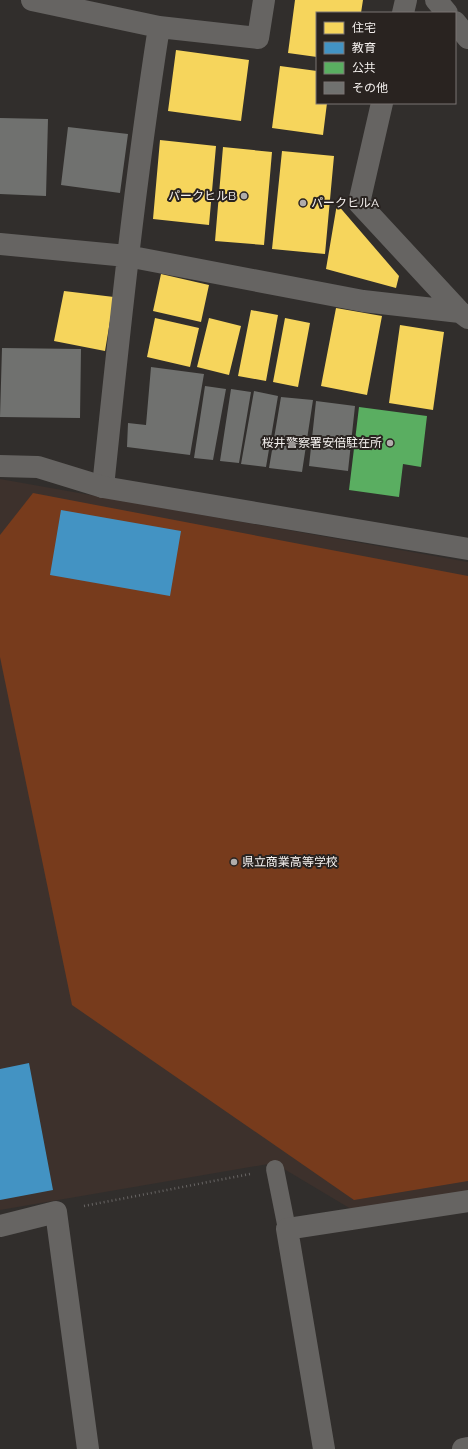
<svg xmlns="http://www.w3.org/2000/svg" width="468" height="1449" font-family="Raleway,'Noto Sans JP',sans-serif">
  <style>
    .built { fill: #3d312c }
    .green { fill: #773b1c }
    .homes { fill: #f6d55c }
    .schools { fill: #4393c3 }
    .public { fill: #5aae61 }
    .building { fill: #70716f }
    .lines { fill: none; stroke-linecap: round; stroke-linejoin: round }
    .path { stroke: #686564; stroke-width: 2.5; stroke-dasharray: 1 3; stroke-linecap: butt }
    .service { stroke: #666462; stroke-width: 18 }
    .minor { stroke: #666462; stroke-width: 22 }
    .tertiary { stroke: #666462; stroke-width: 22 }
    .poi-dot { fill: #b0adab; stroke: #292320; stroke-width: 1.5 }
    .labels { text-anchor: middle; stroke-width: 4; stroke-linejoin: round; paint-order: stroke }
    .poi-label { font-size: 12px; fill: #f5f1ef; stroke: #292320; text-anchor: end }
  </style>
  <rect width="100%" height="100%" fill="#312e2c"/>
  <path class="built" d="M0,479l468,83v630l-117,17 -77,-46 -274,47z"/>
  <path class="green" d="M33,493l435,83v605l-114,19 -282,-195 -72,-348v-122z"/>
  <path class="homes" d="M295,0h68l-2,13h-44v44l-29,-4z
    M176,50l73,10 -8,61 -73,-10z
    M280,66l37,5v32h10l-4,32 -51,-7z
    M160,140l56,6 -7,79 -56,-6z
    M223,147l49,5 -8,93 -49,-4z
    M282,151l52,5 -9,98 -53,-5z
    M337,204l62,72 -3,12 -70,-19z
    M161,274l48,11 -8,37 -48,-11z
    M64,291l50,6 -9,54 -51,-10z
    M336,308l46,8 -15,79 -46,-9z
    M251,310l27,5 -12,66 -28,-5z
    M155,318l44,10 -9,39 -43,-10z
    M209,318l32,8 -12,49 -32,-8z
    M285,318l25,5 -12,64 -25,-5z
    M400,325l44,7 -11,78 -44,-7z"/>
  <path class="schools" d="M61,510l120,21 -11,65 -120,-21z
    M29,1063l24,127 -53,10v-131z"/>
  <path class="public" d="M359,407l68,9 -6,51 -18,-3 -4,33 -50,-7z"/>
  <path class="building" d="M0,118l48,1 -2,77 -46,-2z
    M68,127l60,7 -8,59 -59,-8z
    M2,348l79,1 -1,69 -80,-1z
    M151,367l53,7 -14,81 -63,-8 1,-24 18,2z
    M205,386l21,3 -13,71 -19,-2z
    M231,389l20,3 -12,71 -19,-2z
    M254,391l24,5 -12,71 -25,-3z
    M281,397l32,3 -11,72 -33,-4z
    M316,401l39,5 -7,65 -39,-5z"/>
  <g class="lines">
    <path class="path" d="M84,1206l166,-32"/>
    <path class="service" d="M275,1169l12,60"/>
    <path class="minor" d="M32,0l127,27 99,11 6,-38
      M436,0l11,13
      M403,13l3,-13
      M455,22l13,16
      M382,103l-23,100 101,109
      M0,244l127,12 236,45 97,11 8,6
      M103,487c16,-154 32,-307 56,-460
      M0,1226l56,-14 32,237
      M324,1449l-37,-220 181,-28
      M463,1449l5,-1"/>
    <path class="tertiary" d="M0,466l38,1 65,20 365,62"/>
  </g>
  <g class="poi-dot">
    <circle cx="244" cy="196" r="4"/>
    <circle cx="303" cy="203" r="4"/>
    <circle cx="390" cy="443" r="4"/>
    <circle cx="234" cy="862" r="4"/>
  </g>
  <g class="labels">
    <g class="poi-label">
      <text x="236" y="200">パークヒルB</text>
      <text x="311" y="207" text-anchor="start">パークヒルA</text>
      <text x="382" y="447">桜井警察署安倍駐在所</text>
      <text x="242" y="866" text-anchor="start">県立商業高等学校</text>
    </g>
  </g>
  <rect x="316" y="12" width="140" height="92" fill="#292320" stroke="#7b7573"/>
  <rect x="324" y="22" width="20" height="12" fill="#f6d55c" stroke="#7b7573"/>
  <text x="352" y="32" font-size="12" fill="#f5f1ef">住宅</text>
  <rect x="324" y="42" width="20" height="12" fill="#4393c3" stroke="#7b7573"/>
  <text x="352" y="52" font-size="12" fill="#f5f1ef">教育</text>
  <rect x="324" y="62" width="20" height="12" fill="#5aae61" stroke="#7b7573"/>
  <text x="352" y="72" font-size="12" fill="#f5f1ef">公共</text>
  <rect x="324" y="82" width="20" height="12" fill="#70716f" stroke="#7b7573"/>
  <text x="352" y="92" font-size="12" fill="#f5f1ef">その他</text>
</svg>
